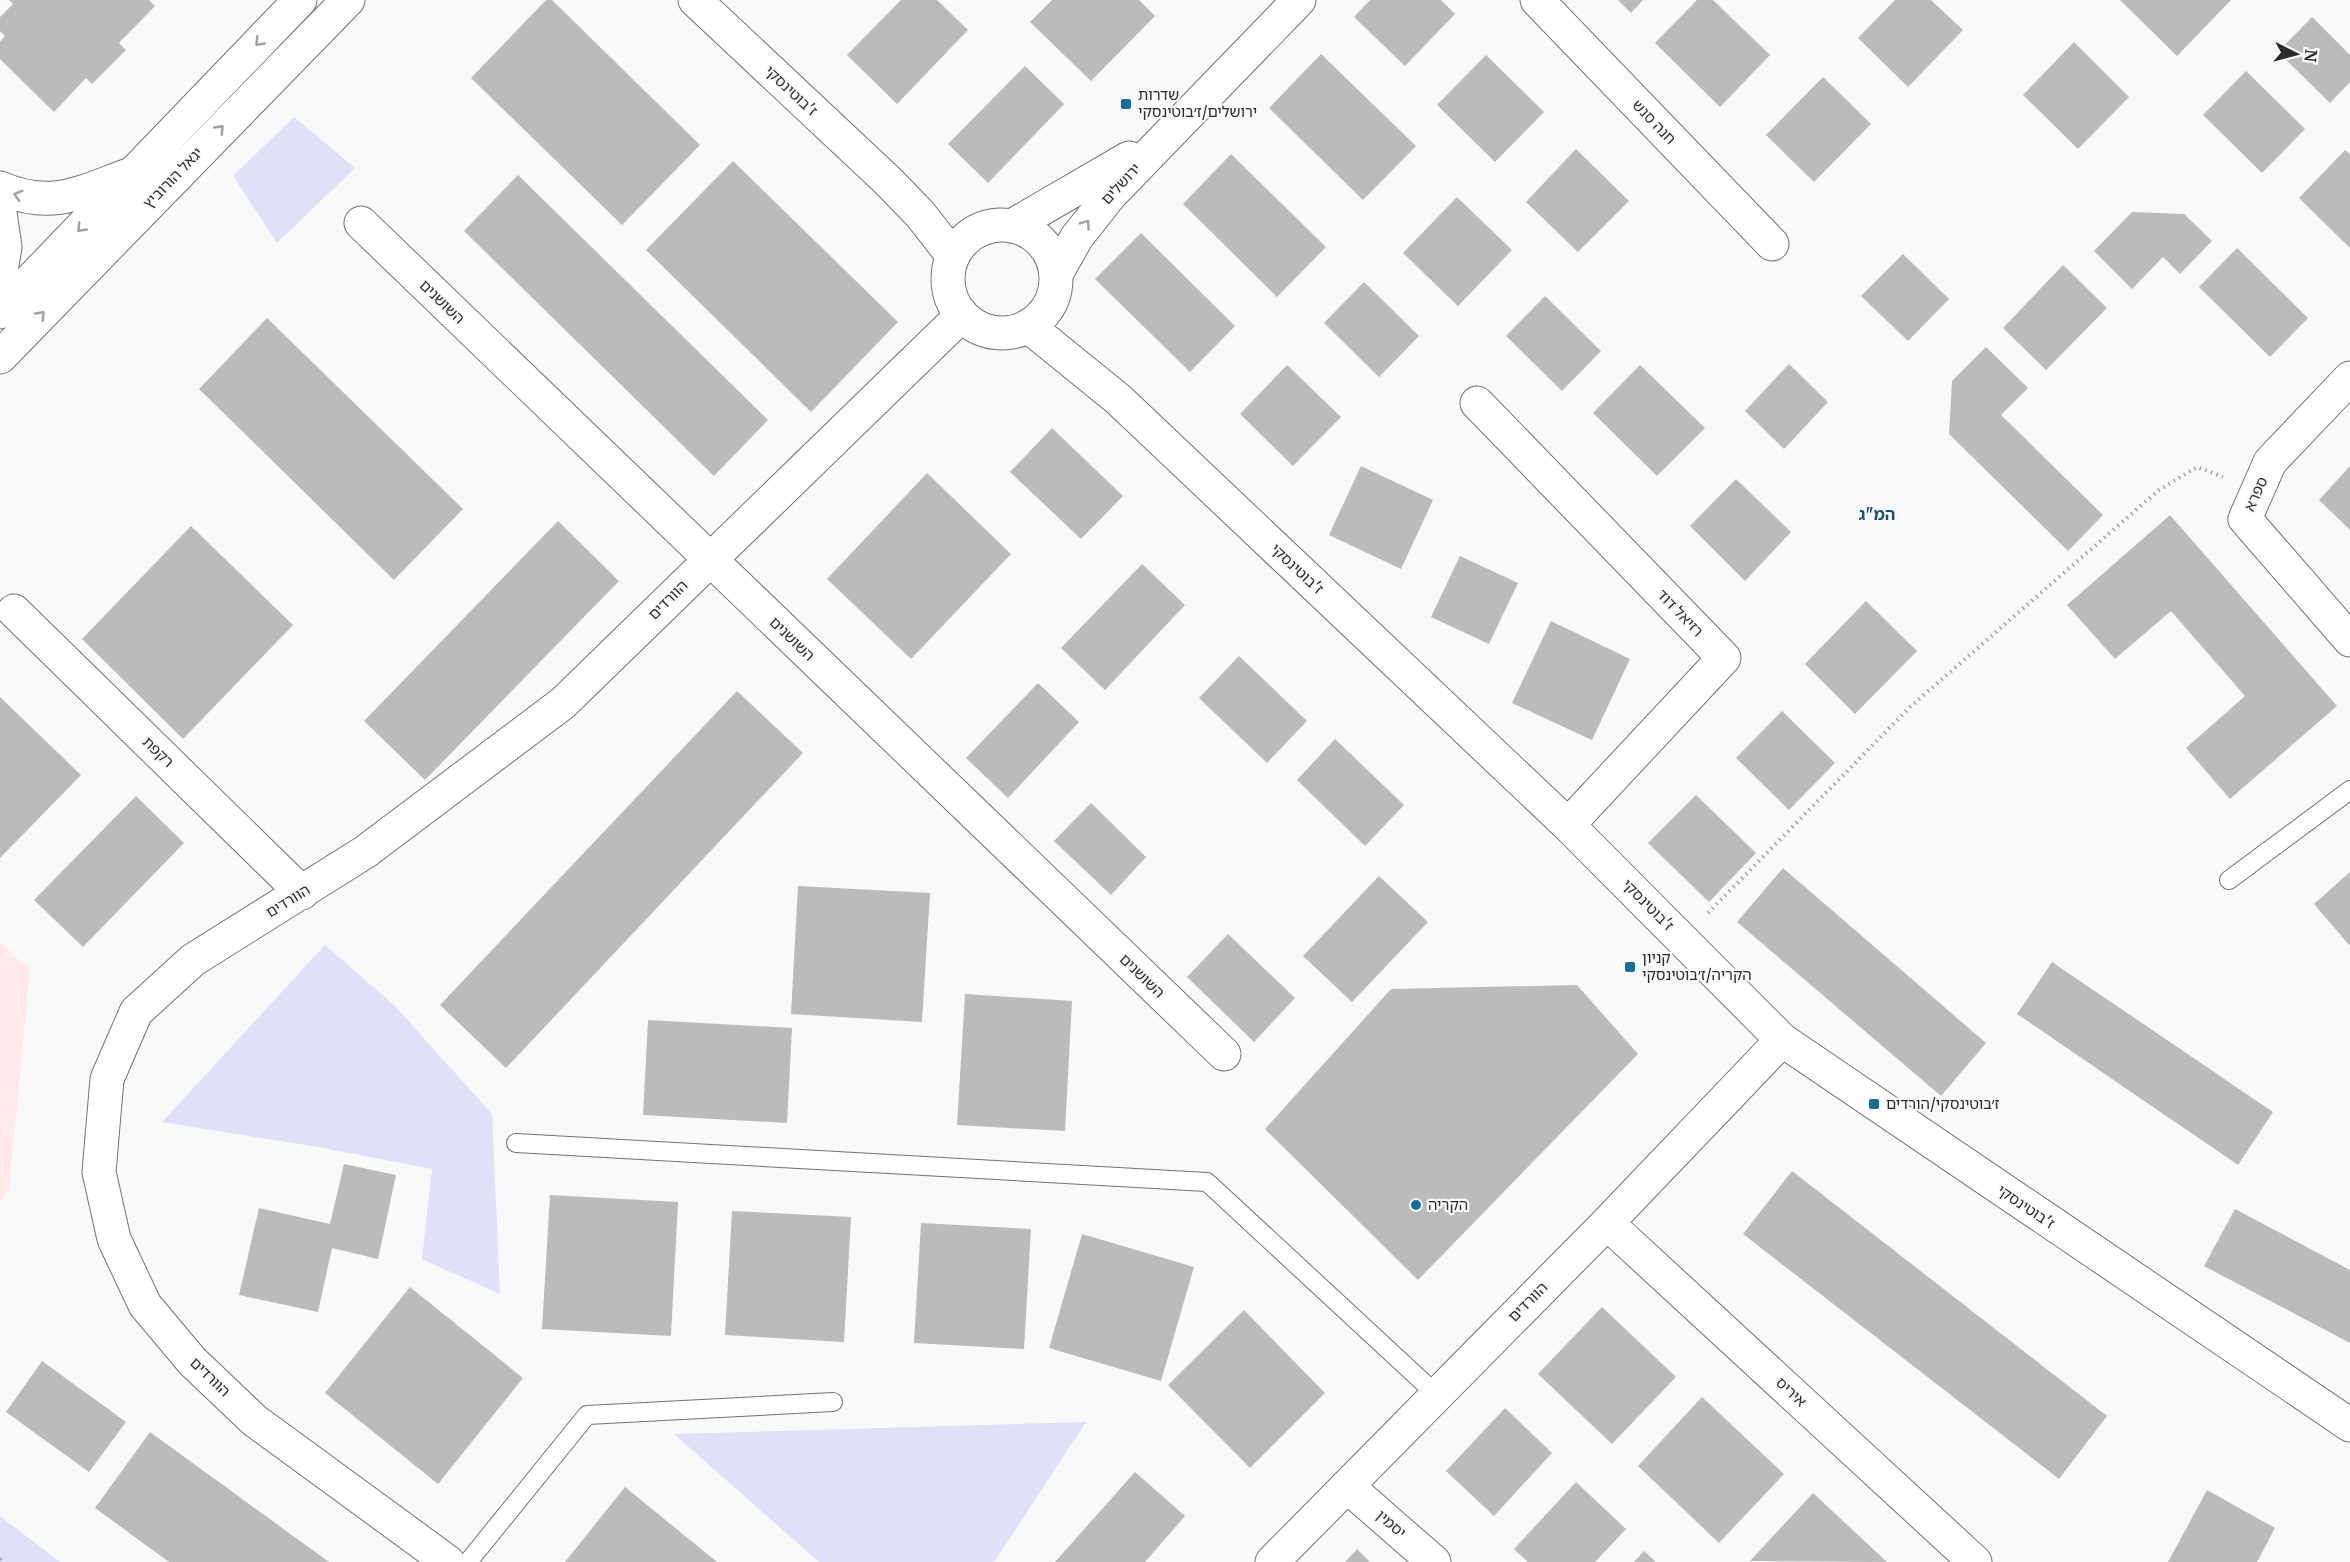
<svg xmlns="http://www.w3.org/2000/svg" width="2350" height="1562" font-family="Merriweather,'Noto Sans Hebrew',serif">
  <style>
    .education { fill: #ffe9ea }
    .green { fill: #e0e0f9 }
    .building { fill: #bbbbbd }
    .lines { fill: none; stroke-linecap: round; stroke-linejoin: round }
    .service-casing { stroke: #727274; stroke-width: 20 }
    .minor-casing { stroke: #727274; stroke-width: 35 }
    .tertiary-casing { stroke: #727274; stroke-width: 35 }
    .secondary-casing { stroke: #727274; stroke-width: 35 }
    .path { stroke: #a1a1a2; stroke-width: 4; stroke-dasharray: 1.5 4.5; stroke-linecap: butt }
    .service { stroke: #fff; stroke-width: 18 }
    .minor { stroke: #fff; stroke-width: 33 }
    .tertiary { stroke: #fff; stroke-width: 33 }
    .secondary { stroke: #fff; stroke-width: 33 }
    .oneway { stroke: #a0a0a0 }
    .poi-dot { fill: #146d9c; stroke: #f9f9fa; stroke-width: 2 }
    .labels { text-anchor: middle; stroke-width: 4.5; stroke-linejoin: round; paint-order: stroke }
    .street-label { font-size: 15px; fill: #2b2b2b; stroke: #f9f9fa }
    .poi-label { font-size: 15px; fill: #2b2b2b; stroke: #f9f9fa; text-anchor: start }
    .neighbourhood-label { font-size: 16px; font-weight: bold; fill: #154f70; stroke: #f9f9fa }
  </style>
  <rect width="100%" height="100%" fill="#f9f9fa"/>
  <path class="education" d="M0,943l30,27 -21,219 -9,12z"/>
  <path class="green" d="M294,117l61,51 -78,75 -44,-67z
    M325,945l70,61 97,108 8,180 -78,-35 10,-90 -114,-22 -156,-25z
    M1086,1422l-92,140h-175l-145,-128z
    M0,1516l60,46h-60z"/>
  <path class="building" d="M9,0h140l6,6 -36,37 7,7 -34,34 -6,-6 -32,34 -54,-53v-17l5,-6 -5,-5v-14l13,-13z
    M546,0h6l148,145 -78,80 -151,-147z
    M901,0h36l31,30 -71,74 -50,-49z
    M1052,0h87l16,16 -64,65 -61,-59z
    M1370,0h71l14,14 -50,52 -51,-49z
    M1618,0h25l-12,13z
    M1697,0h16l57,55 -50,52 -65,-64z
    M1895,0h36l32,30 -55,57 -50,-49z
    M2120,0h111l-54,56z
    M2312,17l38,38v27l-20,21 -52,-51z
    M2074,42l55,55 -51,52 -55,-54z
    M1321,54l95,92 -53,54 -94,-92z
    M1486,55l58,57 -49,50 -58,-57z
    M1025,66l39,38 -76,79 -40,-39z
    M2246,71l59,58 -43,44 -59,-58z
    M1823,77l48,47 -57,58 -48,-47z
    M1576,149l53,52 -51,51 -52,-50z
    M2345,150l5,4v94l-51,-50z
    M1231,154l95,93 -49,50 -94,-93z
    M733,161l165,161 -87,90 -165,-162z
    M518,175l250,245 -54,56 -250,-245z
    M1457,197l55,53 -54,56 -55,-53z
    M2132,212l52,2 28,27 -32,33 -17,-17 -31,32 -38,-38z
    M1141,233l94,93 -45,46 -95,-93z
    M2237,248l71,70 -38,39 -71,-70z
    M1903,254l46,45 -41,42 -47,-45z
    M2063,265l44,43 -61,62 -43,-42z
    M1364,282l55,54 -40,41 -55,-54z
    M1545,296l56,55 -39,40 -56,-55z
    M267,318l196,191 -69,71 -195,-191z
    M1986,347l42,41 -27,27 102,100 -35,36 -119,-117 3,-53z
    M1789,364l39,38 -44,47 -39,-38z
    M1287,365l54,52 -48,49 -53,-52z
    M1640,365l65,63 -48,48 -64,-63z
    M1052,428l71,68 -42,43 -71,-67z
    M1361,466l72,34 -32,69 -72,-34z
    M2350,466v64l-31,-30z
    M927,473l84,81 -100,105 -84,-80z
    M1736,479l55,53 -46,49 -55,-55z
    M2170,515l167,191 -107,93 -44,-51 59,-52 -74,-85 -56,48 -48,-54z
    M558,521l61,60 -194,199 -61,-59z
    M191,526l102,99 -110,114 -101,-100z
    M1460,556l58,27 -29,61 -58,-27z
    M1142,564l43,41 -80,85 -44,-42z
    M1866,601l51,50 -62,63 -50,-50z
    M1551,621l79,38 -38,81 -80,-37z
    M1239,656l68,65 -40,42 -68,-65z
    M1038,683l41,39 -71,76 -42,-40z
    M737,691l66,62 -297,315 -66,-63z
    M0,697l81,78 -81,83z
    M1782,711l53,52 -46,47 -53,-52z
    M1335,739l69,66 -39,41 -68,-66z
    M1696,795l60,58 -47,49 -61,-59z
    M136,796l48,47 -101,104 -49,-47z
    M1091,803l55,54 -35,38 -57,-54z
    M1783,868l203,175 -45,53 -204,-174z
    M2350,872v74l-36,-42z
    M1379,876l49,46 -76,80 -49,-46z
    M798,886l132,7 -8,129 -131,-8z
    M1228,934l67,64 -41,44 -67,-65z
    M2052,962l221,150 -35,53 -221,-151z
    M1577,985l61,69 -220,226 -153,-151 126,-140z
    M965,994l107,7 -7,130 -108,-6z
    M648,1020l144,8 -5,95 -144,-8z
    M344,1164l52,11 -18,84 -46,-11 -14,64 -79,-17 20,-87 71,16z
    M1792,1171l315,245 -48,63 -316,-245z
    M550,1195l128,7 -7,134 -129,-7z
    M2235,1209l115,61v73l-146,-77z
    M732,1211l119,6 -7,125 -119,-7z
    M921,1223l110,6 -7,120 -110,-6z
    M1082,1234l112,33 -33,114 -112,-33z
    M410,1287l113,91 -85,106 -113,-91z
    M1602,1307l74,70 -64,67 -74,-70z
    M1244,1310l81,83 -75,75 -82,-83z
    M42,1361l84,61 -37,50 -83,-60z
    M1702,1397l82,77 -65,69 -81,-77z
    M1505,1408l47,45 -58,63 -48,-45z
    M150,1432l179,130h-160l-74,-54z
    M1135,1472l50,44 -40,46h-90z
    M1576,1482l50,47 -31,33h-67l-14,-13z
    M625,1487l92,75h-152z
    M2207,1490l68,38 -18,34h-89z
    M1813,1493l74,69 -137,-1z
    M1357,1549l13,13h-25z
    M1644,1551l12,11h-22z"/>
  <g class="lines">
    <g class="service-casing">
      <path id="service" d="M2229,880l121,-90
        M516,1143l691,39 230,213
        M468,1562l119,-147 246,-13"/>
    </g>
    <g class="minor-casing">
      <path id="minor" d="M1537,0l235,244
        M0,188c54,23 83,3 134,-15
        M0,213l5,34 -5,30
        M361,223l863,831
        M1012,226l117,-68
        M1056,274l21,-37 34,-43 188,-194
        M2350,378l-80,84 -25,57 105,121
        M1477,403l247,255 -156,167
        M14,611l288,282
        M1607,1223l368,339
        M1347,1486l87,76
        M448,1562l-194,-142 -62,-59 -47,-56 -31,-66 -15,-67 8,-93 29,-67 57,-52 172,-108 198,-149 399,-388
        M1272,1562l335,-339 175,-183"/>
    </g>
    <g class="tertiary-casing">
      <path id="tertiary" d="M695,0l193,181 32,33 33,42
        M948 279a54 54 0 1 1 108 0a54 54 0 1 1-108 0Z
        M1028,326l90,73 450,426 214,215 568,385"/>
    </g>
    <g class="secondary-casing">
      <path id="secondary" d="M0,312l300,-312
        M0,357l348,-357"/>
    </g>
    <path class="path" d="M1708,913l202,-206 249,-217 38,-23 26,10
      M0,1559l4,3"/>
    <use href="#service" class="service"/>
    <use href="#minor" class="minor"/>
    <use href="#tertiary" class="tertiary"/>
    <use href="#secondary" class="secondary"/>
  </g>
  <defs><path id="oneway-chevron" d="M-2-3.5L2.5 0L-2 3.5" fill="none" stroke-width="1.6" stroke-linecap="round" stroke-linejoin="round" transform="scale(1.5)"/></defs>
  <g class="oneway">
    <use href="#oneway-chevron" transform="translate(259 42) rotate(134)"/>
    <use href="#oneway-chevron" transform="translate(220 129) rotate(-46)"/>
    <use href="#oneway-chevron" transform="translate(18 195) rotate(-162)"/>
    <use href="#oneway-chevron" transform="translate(1086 224) rotate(-55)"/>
    <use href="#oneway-chevron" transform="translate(81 228) rotate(134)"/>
    <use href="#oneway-chevron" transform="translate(41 315) rotate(-46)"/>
  </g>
  <g class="poi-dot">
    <rect x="1120" y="98" width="12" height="12" rx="3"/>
    <rect x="1624" y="961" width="12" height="12" rx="3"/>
    <rect x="1868" y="1098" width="12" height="12" rx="3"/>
    <circle cx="1416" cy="1205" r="6"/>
  </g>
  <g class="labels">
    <g class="street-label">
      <text transform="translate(791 91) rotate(43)" y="5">ז'בוטינסקי</text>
      <text transform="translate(1654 122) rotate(46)" y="5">חנה סנש</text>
      <text transform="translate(173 178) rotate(-46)" y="5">יגאל הורוביץ</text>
      <text transform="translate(1121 184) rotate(-47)" y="5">ירושלים</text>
      <text transform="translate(442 302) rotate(44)" y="5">השושנים</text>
      <text transform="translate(2256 494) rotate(-66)" y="5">ספרא</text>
      <text transform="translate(1297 569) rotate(43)" y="5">ז'בוטינסקי</text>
      <text transform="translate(668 600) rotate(-45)" y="5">הוורדים</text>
      <text transform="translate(1680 613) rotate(46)" y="5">רזיאל דוד</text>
      <text transform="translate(792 639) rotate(44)" y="5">השושנים</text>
      <text transform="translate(158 752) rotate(44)" y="5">רקפת</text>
      <text transform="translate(288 901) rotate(-32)" y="5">הוורדים</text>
      <text transform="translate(1648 905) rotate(45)" y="5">ז'בוטינסקי</text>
      <text transform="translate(1142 976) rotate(44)" y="5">השושנים</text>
      <text transform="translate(2026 1207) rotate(34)" y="5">ז'בוטינסקי</text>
      <text transform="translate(1528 1302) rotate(-45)" y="5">הוורדים</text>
      <text transform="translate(210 1377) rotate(44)" y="5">הוורדים</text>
      <text transform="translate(1791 1392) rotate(43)" y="5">איריס</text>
      <text transform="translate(1391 1524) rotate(41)" y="5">יסמין</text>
    </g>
    <g class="poi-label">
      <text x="1138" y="100">שדרות<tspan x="1138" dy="17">ירושלים/ז׳בוטינסקי</tspan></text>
      <text x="1642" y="963">קניון<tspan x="1642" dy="17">הקריה/ז׳בוטינסקי</tspan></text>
      <text x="1886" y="1109">ז׳בוטינסקי/הורדים</text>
      <text x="1428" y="1210">הקריה</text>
    </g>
    <g class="neighbourhood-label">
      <text x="1877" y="520">המ"ג</text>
    </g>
  </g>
  <g transform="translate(2296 54) rotate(96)" stroke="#f9f9fa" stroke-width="4.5" paint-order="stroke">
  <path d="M0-4.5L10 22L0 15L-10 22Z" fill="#2b2b2b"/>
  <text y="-9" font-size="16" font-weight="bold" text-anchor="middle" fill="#2b2b2b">N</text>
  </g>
</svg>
